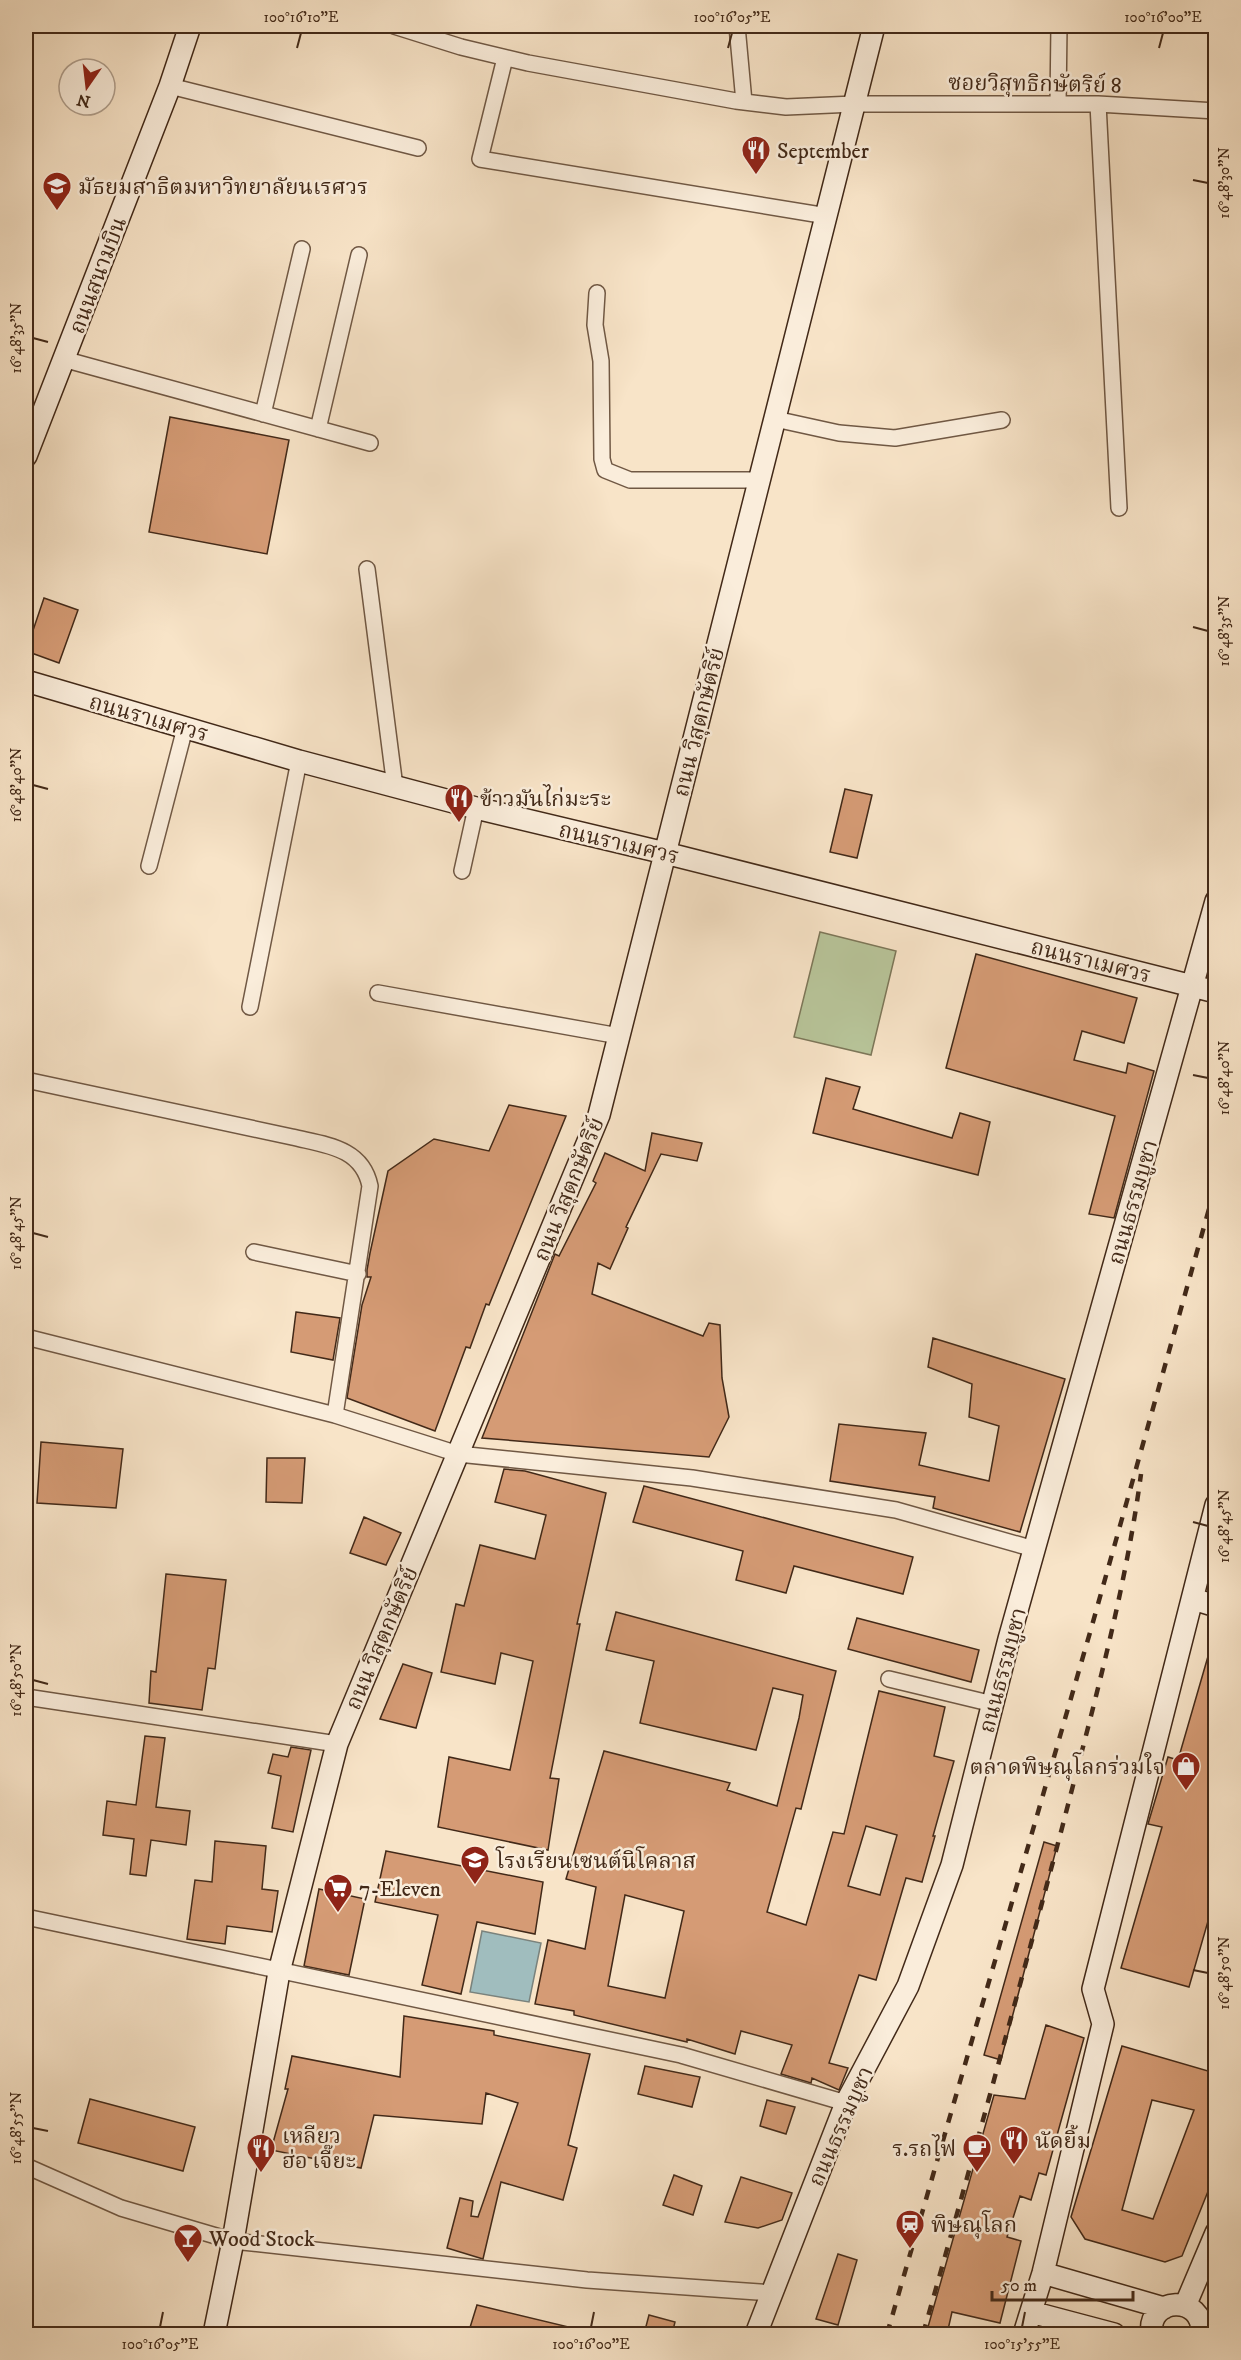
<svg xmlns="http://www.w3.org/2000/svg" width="1241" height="2360" font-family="'IM FELL DW Pica','Noto Serif Thai',serif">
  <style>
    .green { fill: #b8c59a; stroke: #7d7759; stroke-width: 1.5 }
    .water { fill: #a0bdbe; stroke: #7a827c; stroke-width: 1.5 }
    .building { fill: #d59b75; stroke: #422918; stroke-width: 1.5; fill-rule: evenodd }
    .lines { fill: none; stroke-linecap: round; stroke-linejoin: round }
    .street-casing { stroke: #705844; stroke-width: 18 }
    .secondary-casing { stroke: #422918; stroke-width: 24 }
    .street { stroke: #faeddb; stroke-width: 15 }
    .secondary { stroke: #faeddb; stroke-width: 21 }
    .rail { stroke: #422918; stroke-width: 4.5; stroke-dasharray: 10 10; stroke-linecap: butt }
    .ticks { fill: none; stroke: #422918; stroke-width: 2 }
    .labels { text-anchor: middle; stroke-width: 5; stroke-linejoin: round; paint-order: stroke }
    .street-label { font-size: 22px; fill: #422918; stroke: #faeddb }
    .poi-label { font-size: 22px; fill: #422918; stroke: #faeddb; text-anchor: start }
    .neatline { fill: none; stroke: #422918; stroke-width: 2 }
    .ticks-label { font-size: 15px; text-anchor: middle; fill: #422918 }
  </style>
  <rect width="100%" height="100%" fill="#f8e4c8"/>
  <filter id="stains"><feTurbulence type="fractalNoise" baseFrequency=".00333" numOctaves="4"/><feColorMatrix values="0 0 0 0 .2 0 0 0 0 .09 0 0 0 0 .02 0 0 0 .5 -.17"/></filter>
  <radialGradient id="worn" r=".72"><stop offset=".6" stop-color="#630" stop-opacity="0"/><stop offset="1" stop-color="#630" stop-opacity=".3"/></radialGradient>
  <path class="green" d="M820,932l76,19 -25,104 -77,-18z"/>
  <path class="water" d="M482,1931l59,12 -12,59 -59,-10z"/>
  <path class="building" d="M170,417l119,23 -22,114 -118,-22z
    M44,598l34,12 -19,53 -33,-12z
    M845,789l27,6 -15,63 -27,-6z
    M976,954l161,44 -13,45 -42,-12 -8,29 52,13 2,-10 26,8 -40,147 -25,-4 26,-98 -169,-48z
    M826,1078l34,9 -7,22 99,29 8,-25 30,9 -12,53 -165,-42z
    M509,1105l57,11 -77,189 -3,-1 -16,44 -4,-1 -31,84 -88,-33 15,-93 9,-28h-4v-7l3,-17 18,-82 46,-32 55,12z
    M652,1133l50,10 -5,18 -36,-7 -35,73 2,1 -18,41 -12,-6 -6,31 111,42 6,-13 11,2 2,53 7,39 -20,40 -227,-19 73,-184 4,2 37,-73 -3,-2 12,-28 40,18z
    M296,1312l44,6 -7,42 -42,-8z
    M933,1338l132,41 -45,153 -87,-24 2,-11 -105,-16 9,-57 87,9 -7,32 70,16 10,-55 -30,-9 3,-33 -44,-17z
    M41,1442l82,7 -7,59 -79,-5z
    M267,1458h38l-3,45 -36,-1z
    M504,1469l21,2 81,22 -29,131h3l-30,154 9,1 -11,71 -110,-23 11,-70 61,13 23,-109 -32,-8 -6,31 -54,-12 15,-68 8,2 16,-61 55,14 11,-44 -51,-13z
    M644,1486l269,71 -10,37 -109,-28 -8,27 -50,-13 7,-29 -110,-29z
    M364,1517l37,16 -15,32 -36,-12z
    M166,1574l60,6 -11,89 -7,-1 -6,42 -53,-7 2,-32 5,1z
    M616,1612l220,59 -35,138 -5,-1 -29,104 39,13 27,-93 11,2 35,-143 66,16 -11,49 20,5 -21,75h2l-13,46 -16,-4 -30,102 -17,-5 -30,88 19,5 -9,22 -27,-12 -1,5 -30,-9 11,-29 -51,-14 -6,23 -48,-15v3l-113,-27v-4l-39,-7 13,-64 37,9 11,-62 -30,-8 38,-128 126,32 -3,7 50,16 22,-88 4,-23 -30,-7 -17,62 -116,-27 14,-62 -48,-11zM866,1826l31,9 -17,60 -32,-9zM625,1895l59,16 -19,87 -57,-12z
    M857,1618l122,32 -8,32 -123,-33z
    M1211,1646l4,1v250l-26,90 -68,-19 41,-141 -14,-3 20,-67 10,3z
    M403,1664l29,9 -16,55 -36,-9z
    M145,1736l20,2 -9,69 34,4 -4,34 -35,-5 -5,36 -16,-2 4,-35 -31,-4 4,-34 29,4z
    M291,1747l20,3 -18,82 -21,-4 9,-52 -13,-3 5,-19 15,3z
    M215,1841l51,5 -4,43 16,2 -6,41 -45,-6 -2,18 -38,-5 8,-59 17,2z
    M1044,1842l13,4 -56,214 -17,-5z
    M386,1851l157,31 -8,52 -58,-12 -16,72 -39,-9 16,-70 -63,-13z
    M319,1889l46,10 -16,76 -45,-9z
    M404,2016l90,15v4l96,19 -22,91 9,3 -14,52 -62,-18 -18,77 -36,-11 13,-50 13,3 -2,15 7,1 40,-114 -32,-10 -4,31 -108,-9 -13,53 -90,-18 17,-61h-3l7,-33 108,21z
    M1046,2025l38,13 -38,137 -7,-2 -8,27 -11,-4 -13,41 14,4 -21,82 -48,-11 -5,22h-21l68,-239 31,4z
    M1122,2046l93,27v101l-33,82 -17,6 -80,-23 -14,-22zM1152,2100l42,10 -41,109 -31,-9z
    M645,2066l55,11 -8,30 -54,-13z
    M90,2099l105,28 -12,44 -105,-28z
    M767,2100l28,7 -9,27 -26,-8z
    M674,2175l28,11 -9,29 -30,-10z
    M741,2177l51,16 -10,27 -24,8 -33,-6z
    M838,2254l19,6 -19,65 -22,-6z
    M477,2305l100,24v5h-109z
    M649,2315l26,7 -3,12h-28z"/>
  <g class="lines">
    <g class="street-casing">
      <path id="street" d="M394,26l67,21 67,16 208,38 50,6 68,-3h244l118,7
        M737,26l7,76
        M505,58l-25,101 347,57
        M170,86l248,62
        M1058,104l1,-78
        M1098,104l21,404
        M597,293l-2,32 6,36 1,98 3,11 25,10h129
        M63,359l307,84
        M263,414l39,-165
        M775,419l64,14 56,5 107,-18
        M318,429l41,-174
        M367,569l28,218
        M149,866l36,-138
        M462,871l14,-63
        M378,993l241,43
        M250,1007l49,-246
        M26,1080l266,57c33,8 70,10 78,49l-35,229
        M254,1252l104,22
        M26,1337l309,78 123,39 234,24 204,32 138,39
        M889,1679l104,25
        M26,1697l311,47
        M26,1917l655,138 165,48
        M26,2166l95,42 112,33 354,39 186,13"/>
    </g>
    <g class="secondary-casing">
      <path id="secondary" d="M26,456l144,-370 20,-60
        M26,681l273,80 177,47 189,45 551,139
        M1193,1599l23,7
        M1043,2273l121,35
        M1185,2306l31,-73
        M1031,2312l83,22
        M214,2334l19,-93 46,-269 58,-228 262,-629 275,-1089
        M756,2334l90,-231 62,-117 44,-121 57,-226 207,-738
        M1024,2334l19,-61 60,-249 -10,-35 123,-484
        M1152,2334c-6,-37 52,-41 50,0"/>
    </g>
    <use href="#street" class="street"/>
    <use href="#secondary" class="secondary"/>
    <path class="rail" d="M887,2334l204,-705 125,-445
      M923,2334c48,-168 94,-337 139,-506 30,-117 63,-234 79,-354"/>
  </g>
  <path class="ticks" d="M297,48l4,-15M728,48l4,-15M1159,48l4,-15M1193,180l15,3M33,338l15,4M1193,627l15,4M33,785l15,4M1193,1075l15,3M33,1233l15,4M1193,1522l15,4M33,1680l15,4M1193,1970l15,3M33,2128l15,3M160,2327l3,-15M591,2327l3,-15M1022,2327l3,-15"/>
  <defs>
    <g id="restaurant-pin" transform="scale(1.5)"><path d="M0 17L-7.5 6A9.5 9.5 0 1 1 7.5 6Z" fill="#8f2418" stroke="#faeddb"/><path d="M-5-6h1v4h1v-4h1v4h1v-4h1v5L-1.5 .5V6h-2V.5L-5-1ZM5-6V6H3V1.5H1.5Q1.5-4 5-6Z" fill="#fff"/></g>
    <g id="school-pin" transform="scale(1.5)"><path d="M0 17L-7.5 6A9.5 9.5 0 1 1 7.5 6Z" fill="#8f2418" stroke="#faeddb"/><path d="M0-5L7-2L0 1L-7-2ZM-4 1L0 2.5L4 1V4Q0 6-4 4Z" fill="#fff"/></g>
    <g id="shop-pin" transform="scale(1.5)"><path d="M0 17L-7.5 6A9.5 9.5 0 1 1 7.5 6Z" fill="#8f2418" stroke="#faeddb"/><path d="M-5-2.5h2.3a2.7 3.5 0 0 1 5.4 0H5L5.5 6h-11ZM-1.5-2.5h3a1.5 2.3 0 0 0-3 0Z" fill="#fff"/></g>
    <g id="supermarket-pin" transform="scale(1.5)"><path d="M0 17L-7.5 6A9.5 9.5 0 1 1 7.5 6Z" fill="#8f2418" stroke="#faeddb"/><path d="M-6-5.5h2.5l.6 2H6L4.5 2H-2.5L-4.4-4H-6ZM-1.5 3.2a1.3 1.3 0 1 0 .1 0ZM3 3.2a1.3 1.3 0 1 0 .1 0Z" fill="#fff"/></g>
    <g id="cafe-pin" transform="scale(1.5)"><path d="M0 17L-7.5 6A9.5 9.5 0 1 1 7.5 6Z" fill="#8f2418" stroke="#faeddb"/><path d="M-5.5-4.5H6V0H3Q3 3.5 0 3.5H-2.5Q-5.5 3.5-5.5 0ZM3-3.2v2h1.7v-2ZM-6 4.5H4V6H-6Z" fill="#fff"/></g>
    <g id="station-pin" transform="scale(1.5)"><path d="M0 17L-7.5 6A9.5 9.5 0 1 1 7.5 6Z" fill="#8f2418" stroke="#faeddb"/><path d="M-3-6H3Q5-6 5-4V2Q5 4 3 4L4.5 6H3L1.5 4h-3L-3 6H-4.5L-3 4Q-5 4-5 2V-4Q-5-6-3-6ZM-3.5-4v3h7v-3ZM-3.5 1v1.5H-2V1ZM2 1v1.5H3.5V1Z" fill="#fff"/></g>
    <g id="bar-pin" transform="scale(1.5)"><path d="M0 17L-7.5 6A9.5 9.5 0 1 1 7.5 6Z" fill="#8f2418" stroke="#faeddb"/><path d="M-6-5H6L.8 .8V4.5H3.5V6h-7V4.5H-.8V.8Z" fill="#fff"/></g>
  </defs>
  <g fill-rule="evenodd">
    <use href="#restaurant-pin" x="756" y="150"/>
    <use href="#school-pin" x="57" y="186"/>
    <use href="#restaurant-pin" x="459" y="798"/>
    <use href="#shop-pin" x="1186" y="1766"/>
    <use href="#school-pin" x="475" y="1860"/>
    <use href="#supermarket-pin" x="338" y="1888"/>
    <use href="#restaurant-pin" x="1014" y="2140"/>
    <use href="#restaurant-pin" x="261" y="2148"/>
    <use href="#cafe-pin" x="977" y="2148"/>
    <use href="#station-pin" x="910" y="2224"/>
    <use href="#bar-pin" x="188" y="2238"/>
  </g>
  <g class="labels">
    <g class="street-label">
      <text transform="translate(1035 83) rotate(1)" y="8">ซอยวิสุทธิกษัตริย์ 8</text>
      <text transform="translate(97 275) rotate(-69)" y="8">ถนนสนามบิน</text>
      <text transform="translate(149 717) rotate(16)" y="8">ถนนราเมศวร</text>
      <text transform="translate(698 722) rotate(-76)" y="8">ถนน วิสุตกษัตริย์</text>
      <text transform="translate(619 842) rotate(13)" y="8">ถนนราเมศวร</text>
      <text transform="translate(1091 960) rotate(14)" y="8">ถนนราเมศวร</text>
      <text transform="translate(568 1189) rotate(-68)" y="8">ถนน วิสุตกษัตริย์</text>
      <text transform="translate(1132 1202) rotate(-74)" y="8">ถนนธรรมบูชา</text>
      <text transform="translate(381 1638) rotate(-67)" y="8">ถนน วิสุตกษัตริย์</text>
      <text transform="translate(1002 1670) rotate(-75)" y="8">ถนนธรรมบูชา</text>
      <text transform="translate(840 2126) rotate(-66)" y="8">ถนนธรรมบูชา</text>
    </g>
    <g class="poi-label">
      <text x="777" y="158">September</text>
      <text x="78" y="194">มัธยมสาธิตมหาวิทยาลัยนเรศวร</text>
      <text x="480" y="806">ข้าวมันไก่มะระ</text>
      <text x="1165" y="1774" text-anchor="end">ตลาดพิษณุโลกร่วมใจ</text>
      <text x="496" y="1868">โรงเรียนเซนต์นิโคลาส</text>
      <text x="359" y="1896">7-Eleven</text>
      <text x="282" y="2143">เหลียว<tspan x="282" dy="25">ฮ่อ เจี๊ยะ</tspan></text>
      <text x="1035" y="2148">นัดยิ้ม</text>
      <text x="956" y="2156" text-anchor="end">ร.รถไฟ</text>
      <text x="931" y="2232">พิษณุโลก</text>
      <text x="209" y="2246">Wood Stock</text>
    </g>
  </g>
  <rect width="1241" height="2360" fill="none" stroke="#f8e4c8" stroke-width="66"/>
  <g transform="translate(87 87) rotate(194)"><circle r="28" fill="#faeddb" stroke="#b09f8d" stroke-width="1.5"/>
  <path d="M0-4.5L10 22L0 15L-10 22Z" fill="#8f2418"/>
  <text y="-9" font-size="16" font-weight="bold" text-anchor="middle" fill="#422918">N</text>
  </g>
  <path d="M992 2291v9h141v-9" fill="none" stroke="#422918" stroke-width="3"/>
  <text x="1001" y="2291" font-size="18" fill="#422918" stroke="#faeddb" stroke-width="4.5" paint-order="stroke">50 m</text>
  <rect x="33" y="33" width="1175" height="2294" class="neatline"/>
  <g class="ticks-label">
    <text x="301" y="22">100°16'10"E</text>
    <text x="732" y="22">100°16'05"E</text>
    <text x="1163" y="22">100°16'00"E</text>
    <text transform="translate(1224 183) rotate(-90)" y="5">16°48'30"N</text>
    <text transform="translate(16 338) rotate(-90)" y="5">16°48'35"N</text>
    <text transform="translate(1224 631) rotate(-90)" y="5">16°48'35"N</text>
    <text transform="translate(16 785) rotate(-90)" y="5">16°48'40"N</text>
    <text transform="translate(1224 1078) rotate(-90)" y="5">16°48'40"N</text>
    <text transform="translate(16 1233) rotate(-90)" y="5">16°48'45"N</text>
    <text transform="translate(1224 1526) rotate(-90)" y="5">16°48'45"N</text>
    <text transform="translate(16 1680) rotate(-90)" y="5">16°48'50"N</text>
    <text transform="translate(1224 1973) rotate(-90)" y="5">16°48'50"N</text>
    <text transform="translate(16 2128) rotate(-90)" y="5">16°48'55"N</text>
    <text x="160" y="2349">100°16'05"E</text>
    <text x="591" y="2349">100°16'00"E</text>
    <text x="1022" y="2349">100°15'55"E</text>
  </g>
  <rect width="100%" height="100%" filter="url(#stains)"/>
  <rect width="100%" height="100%" fill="url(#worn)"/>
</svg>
